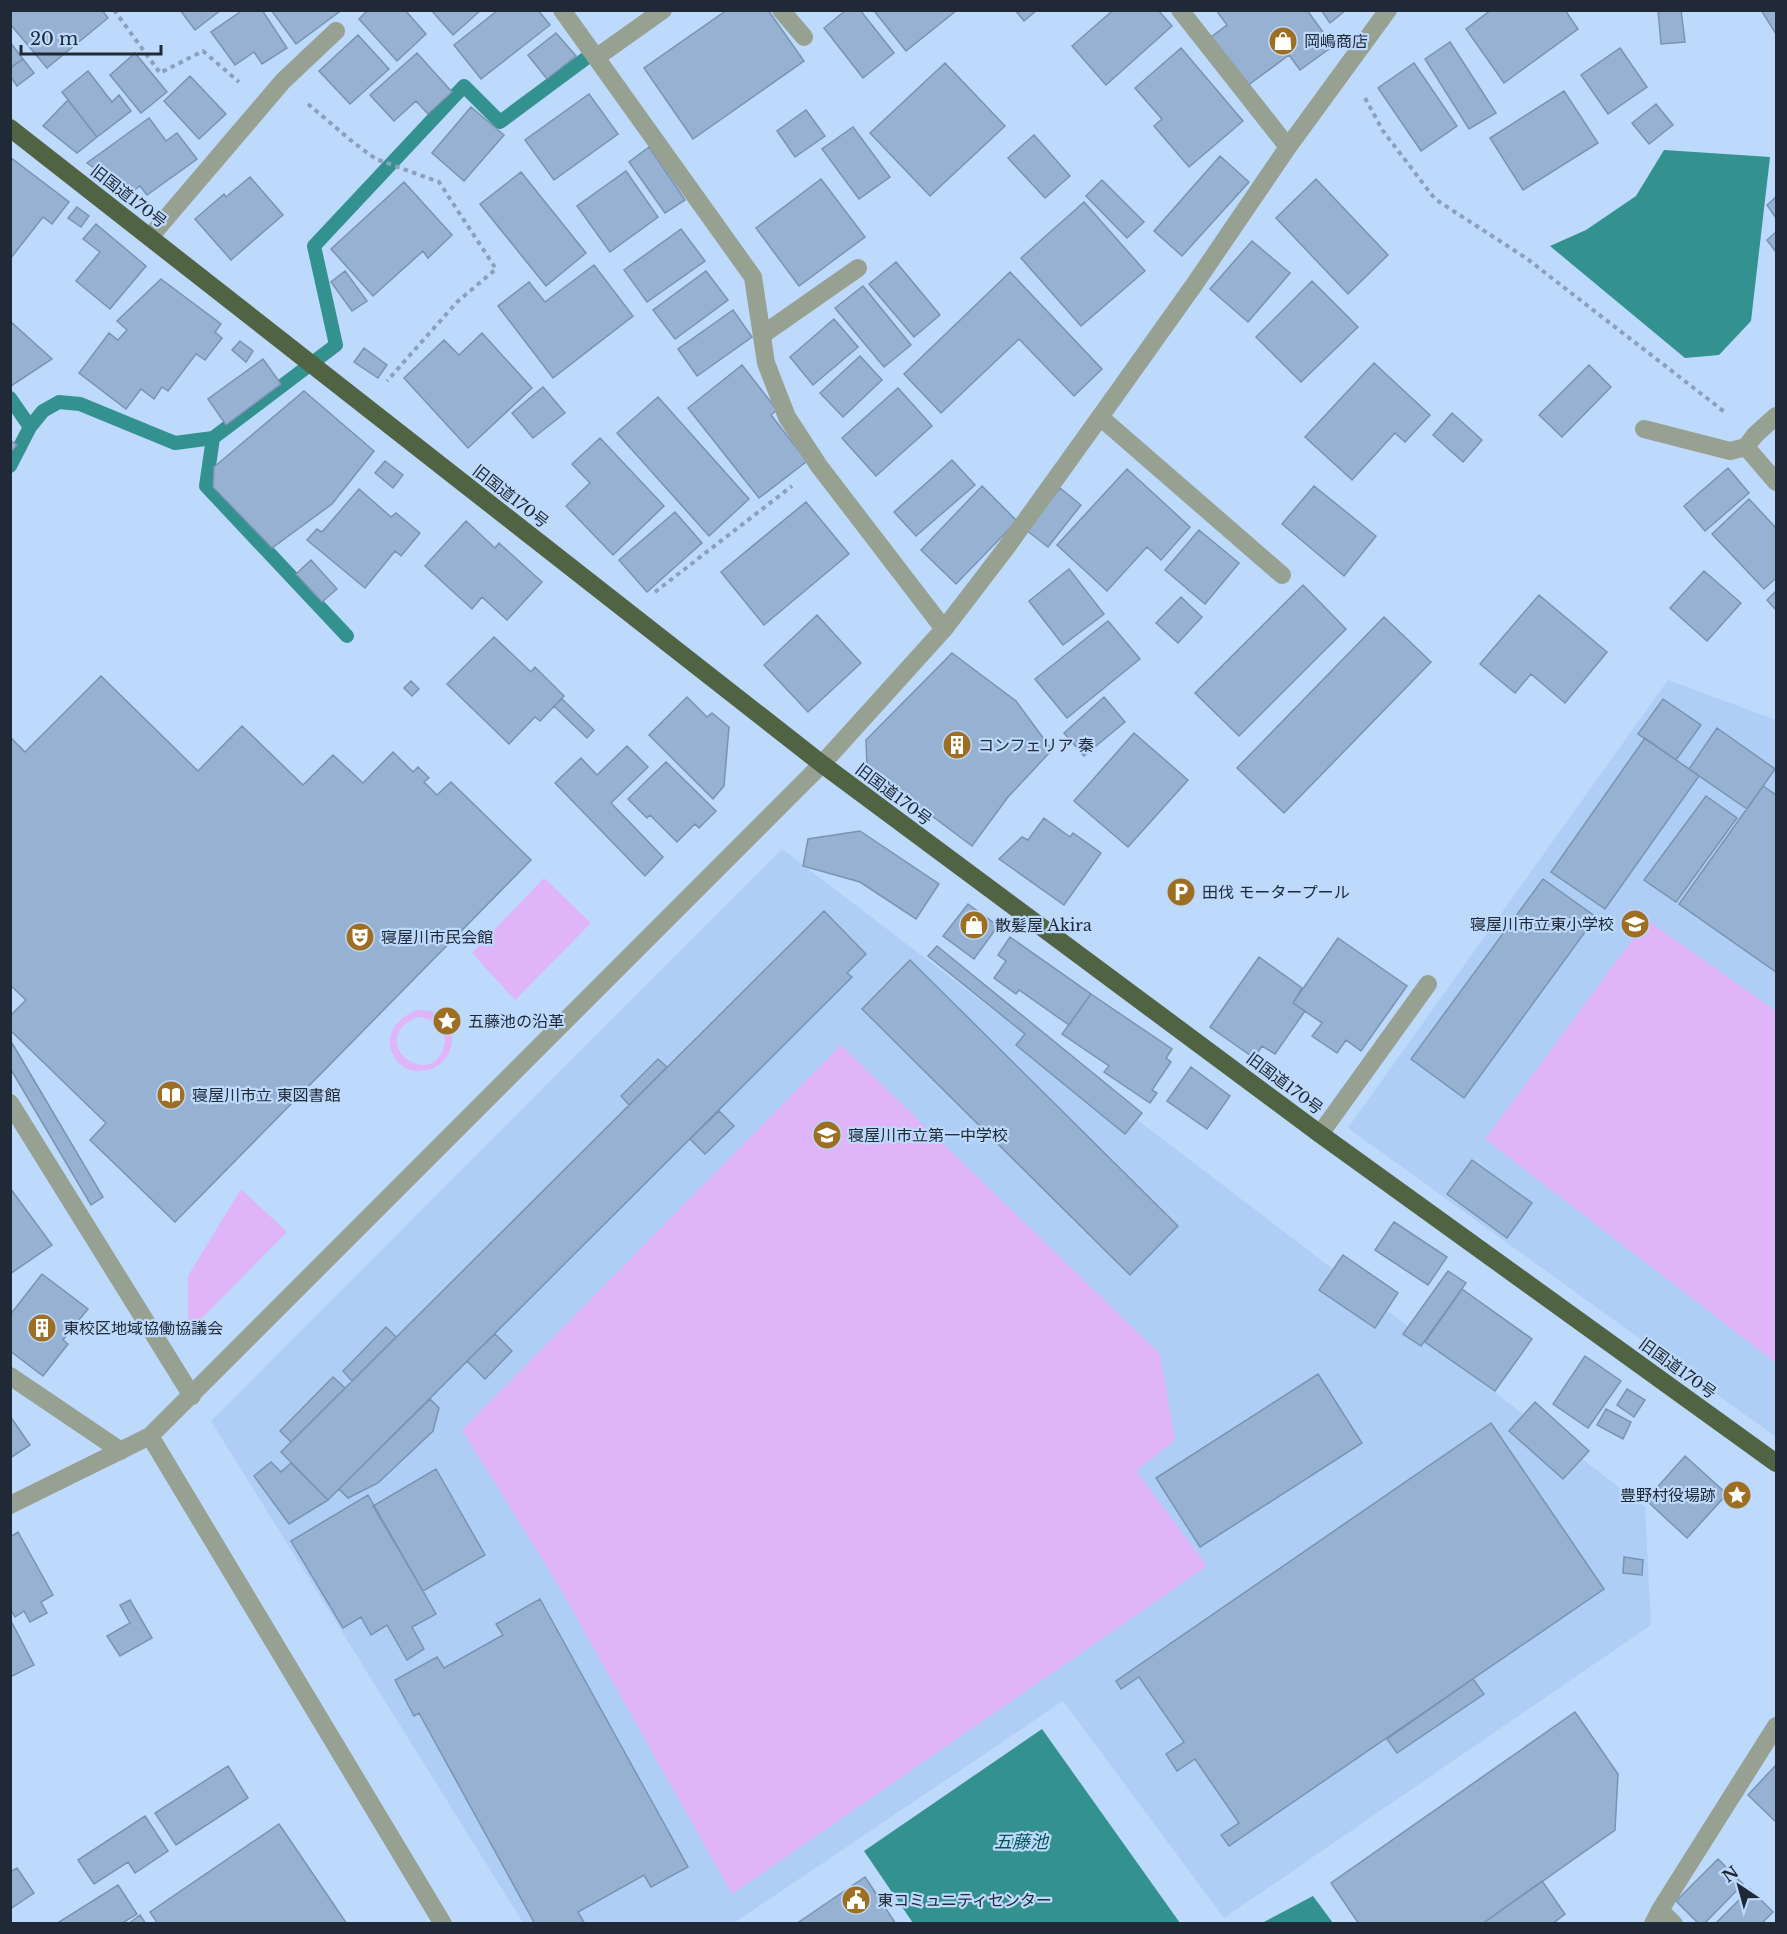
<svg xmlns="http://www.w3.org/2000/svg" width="1787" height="1934" font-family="'Libre Baskerville','Noto Sans JP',serif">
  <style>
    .built { fill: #aecef5 }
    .green { fill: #e0b4f8; fill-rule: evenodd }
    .water { fill: #33918f }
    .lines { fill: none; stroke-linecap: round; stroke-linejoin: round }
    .stream { stroke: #33918f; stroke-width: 14 }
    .building { fill: #97b1d2; stroke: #7993b2; stroke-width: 1.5 }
    .path { stroke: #8aa0bb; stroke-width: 4; stroke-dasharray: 4.5 4.5; stroke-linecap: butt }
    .lane { stroke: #97a191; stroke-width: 18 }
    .street { stroke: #97a191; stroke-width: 18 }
    .highway { stroke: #506343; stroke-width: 18 }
    .labels { text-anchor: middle; stroke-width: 4.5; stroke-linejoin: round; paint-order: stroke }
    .poi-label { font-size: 16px; fill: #202a37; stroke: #bdd9fb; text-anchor: start }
    .street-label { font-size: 16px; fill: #202a37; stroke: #bdd9fb }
    .water-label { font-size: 18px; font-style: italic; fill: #035655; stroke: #bdd9fb }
  </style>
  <rect width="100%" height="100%" fill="#bdd9fb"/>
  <path class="built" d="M1668,680l108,40v717l-428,-309z
    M782,849l863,658 6,118 -427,293 -161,-217 -329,222h-211l-312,-502z"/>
  <path class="green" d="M544,878l47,45 -76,77 -43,-47z
    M1647,920l129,91v352l-291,-224z
    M416,1010c4,0 10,0 14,1 36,10 25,62 -13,60 -8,0 -15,-4 -20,-10 -16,-22 -3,-41 19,-51zM417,1017c15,0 32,12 27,29 -12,47 -81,-5 -27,-29z
    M841,1045l319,309 15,86 -39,31 71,95 -475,328 -175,-311 -95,-153z
    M241,1189l46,43 -99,100v-56z"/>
  <path class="water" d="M1664,150l106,7 -19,164 -32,34 -34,3 -135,-112 36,-16 50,-34z
    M1042,1729l138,194h-267l-49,-72z
    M1313,1896l20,27h-71z"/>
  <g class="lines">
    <path class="stream" d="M10,398l20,29
      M213,438l-7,48 141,150
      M10,466l20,-39 13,-16 16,-9 21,2 95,39 38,-5 123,-93 -22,-99 150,-160 36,36 85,-63"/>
  </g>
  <path class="building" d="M10,10h92l6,8 -61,50 -37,-44z
    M180,10h41l-26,20z
    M243,10h19l25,38 -25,16 -8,-12 -19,13 -24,-33z
    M271,10h67l1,2 -43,32z
    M368,10h37l21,24 -29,27 -38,-42z
    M431,10h50l-28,25z
    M498,10h40l12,15 -69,54 -27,-34z
    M727,10h41l36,51 -111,78 -49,-71z
    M846,10h14l34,43 -31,25 -39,-50z
    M877,10h80l-51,41 -31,-39z
    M1015,10h22l-13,11z
    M1109,10h49l14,16 -66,59 -34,-39 39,-34z
    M1216,10h91l26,36 -33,24 -11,-15 -42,31 -36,-49 16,-12z
    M1321,10h25l-16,13z
    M1491,10h74l13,19 -74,54 -38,-54z
    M1658,10h23l4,32 -24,2z
    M1761,10h15v24z
    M556,33l20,23 -29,23 -19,-24z
    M358,35l31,34 -39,35 -31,-33z
    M10,42l13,17 -13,9z
    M1450,42l46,71 -27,16 -44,-70z
    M1181,48l62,73 -54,46 -35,-41 8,-7 -27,-31z
    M1620,48l27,39 -39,27 -27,-39z
    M135,53l32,39 -26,21 -31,-38z
    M417,53l35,39 -24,22 -12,-13 -22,20 -24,-26z
    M23,59l11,14 -17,13 -7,-10v-8z
    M945,63l60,63 -75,70 -60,-63z
    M1414,63l43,63 -36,25 -43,-63z
    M88,71l24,31 7,-7 12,16 -34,26 -35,-45z
    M190,76l36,38 -27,25 -35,-38z
    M1564,91l34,52 -75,47 -33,-52z
    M589,94l29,40 -64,46 -29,-40z
    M68,100l29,37 -20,16 -34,-27z
    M1656,104l17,21 -24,19 -17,-21z
    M471,107l33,28 -40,46 -32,-28z
    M806,110l19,26 -30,21 -18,-26z
    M149,118l17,23 11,-8 20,26 -50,36 -7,-9 -10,7 -43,-30z
    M853,127l37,50 -31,22 -37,-50z
    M1034,135l36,41 -25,22 -37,-40z
    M649,147l36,53 -20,13 -36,-51z
    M1220,156l29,26 -67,74 -28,-25z
    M10,157l59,45 -17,22 -9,-7 -33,42z
    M626,171l32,46 -48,35 -33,-46z
    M521,172l65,81 -40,33 -66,-82z
    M250,177l33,38 -52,45 -36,-41 29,-25 2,3z
    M821,179l44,58 -66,49 -43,-58z
    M1316,179l72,76 -40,39 -72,-76z
    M1102,180l42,42 -17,16 -41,-42z
    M404,182l48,53 -24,23 -5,-7 -50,45 -42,-47z
    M1776,197v21l-9,-13z
    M1084,202l61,69 -64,55 -60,-68z
    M77,207l12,9 -8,11 -13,-9z
    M96,224l50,42 -36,43 -34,-28 24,-29 -17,-13z
    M681,229l24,32 -58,41 -23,-32z
    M1776,232v20l-9,-12z
    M1252,241l38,32 -42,49 -38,-33z
    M896,262l44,53 -26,22 -45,-53z
    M594,265l39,51 -80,62 -55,-72 31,-24 16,20z
    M345,271l22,30 -15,10 -21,-29z
    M706,271l22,29 -53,39 -22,-29z
    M1010,272l92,97 -28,27 -55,-57 -78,74 -37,-39z
    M161,279l60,45 -6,8 7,6 -17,22 -9,-6 -28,37 -6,-4 -8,12 -13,-10 -15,20 -47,-36 30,-40 9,7 9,-10 -10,-9z
    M1312,281l46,46 -57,55 -45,-45z
    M863,286l48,59 -27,22 -49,-59z
    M733,310l19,27 -55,39 -19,-27z
    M834,319l24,28 -45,38 -23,-28z
    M10,321l42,38 -41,27 -1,-1z
    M482,333l50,55 -64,60 -64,-70 40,-38 15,15z
    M240,341l13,10 -7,11 -14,-12z
    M364,348l23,17 -9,13 -24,-16z
    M860,356l22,24 -39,37 -23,-24z
    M263,359l18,25 -55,41 -18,-26z
    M1374,363l56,52 -25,27 -10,-9 -43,47 -47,-43z
    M742,365l35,45 -6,5 36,46 -48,37 -71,-90z
    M1589,365l22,22 -49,50 -23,-22z
    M543,387l22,26 -32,25 -21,-25z
    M898,388l34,38 -56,50 -34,-38z
    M304,391l70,60 -42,53 -60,44 -59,-61 1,-20z
    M658,397l91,102 -40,37 -92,-103z
    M1452,413l30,27 -19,22 -30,-27z
    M600,438l64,68 -51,49 -47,-49 24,-23 -18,-19z
    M10,440l7,5 -7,8z
    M952,460l23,25 -59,51 -22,-24z
    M385,461l18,14 -10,13 -18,-15z
    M1728,468l21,25 -44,38 -21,-25z
    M1127,469l63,58 -29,33 -14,-13 -40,44 -50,-46z
    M982,486l35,35 -61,63 -35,-34z
    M1314,486l62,50 -32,40 -62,-52z
    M1060,488l21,17 -33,42 -22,-17z
    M359,489l32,28 5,-4 24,20 -19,23 -6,-5 -30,37 -58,-48 10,-11 5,3z
    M1749,499l27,29v50l-12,11 -52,-55z
    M806,502l43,52 -85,71 -43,-53z
    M675,512l27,31 -55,49 -28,-32z
    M466,521l29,27 4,-5 43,39 -35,38 -25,-23 -10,12 -47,-43z
    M1199,530l40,33 -34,41 -40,-34z
    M311,560l26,29 -15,13 -26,-28z
    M1069,569l35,45 -41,31 -34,-44z
    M1704,571l37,32 -34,38 -37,-33z
    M1303,585l43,44 -107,107 -44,-43z
    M1776,591v19l-9,-10z
    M1539,595l68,57 -42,51 -34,-29 -16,19 -35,-29z
    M1181,597l21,20 -24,26 -22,-20z
    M817,615l44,48 -53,49 -44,-47z
    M1384,617l47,45 -147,151 -47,-45z
    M1108,621l32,38 -73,59 -32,-39z
    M494,637l37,35 4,-5 29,29 -24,25 -5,-4 -26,27 -62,-60z
    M952,653l64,48 36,49 -44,47 -36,49 -105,-79 -1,-27z
    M101,676l97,95 44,-45 61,59 30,-30 30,28 30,-31 20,20 5,-5 11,11 -5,4 13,13 14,-13 80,78 -356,362 -85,-82 16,-17 -96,-93v-14l16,-16 -16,-15v-248l15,15z
    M411,681l8,8 -7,7 -8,-8z
    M687,697l20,20 5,-4 17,14 -5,59 -11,13 -64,-64z
    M1104,697l21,25 -41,34 -20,-23z
    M562,699l32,31 -7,8 -33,-32z
    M1663,699l38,26 -25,35 -38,-26z
    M1717,728l58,41 -28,40 -58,-40z
    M1134,733l54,47 -60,67 -54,-46z
    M1645,738l54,38 -94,133 -54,-37z
    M627,746l21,21 -37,36 52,54 -18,19 -90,-93 26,-25 16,17z
    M666,762l50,49 -17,17 -4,-4 -18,18 -27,-27 -3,3 -19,-19z
    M1763,786l13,9v177l-97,-68z
    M1706,796l31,22 -61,84 -32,-22z
    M1044,818l26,19 3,-4 28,20 -37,52 -65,-46 23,-22 6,3z
    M860,831l79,53 -23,35 -56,-37 -57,-16 5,-27z
    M1543,879l53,38 -132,181 -53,-39z
    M968,904l30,22 -24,33 -31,-23z
    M824,911l42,43 -19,19 5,4 -524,523 -47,-48z
    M1010,937l81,57 -22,31 -50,-35 -3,4 -22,-16 12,-17 -8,-6z
    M1338,938l69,48 -46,65 -15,-11 -9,13 -25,-17 10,-13 -29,-20z
    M937,946l205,167 -17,21 -109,-89 9,-11 -97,-78z
    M1259,957l43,31 -9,15 12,8 -30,43 -13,-8 -8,12 -44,-31z
    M910,960l268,266 -48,49 -268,-266z
    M1091,994l81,55 -6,9 5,4 -19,28 5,3 -7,10 -46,-31 5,-6 -47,-32z
    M12,1043l91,154 -12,8 -81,-137z
    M658,1059l9,8 -38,38 -8,-9z
    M1191,1067l39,29 -23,33 -40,-28z
    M719,1111l15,15 -29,28 -15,-15z
    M1472,1160l60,43 -25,35 -60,-44z
    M10,1188l42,57 -42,29z
    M1394,1222l53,35 -19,28 -53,-35z
    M1343,1255l55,38 -23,35 -56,-38z
    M1448,1271l18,12 -45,63 -18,-12z
    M42,1274l46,35 -25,31 5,4 -25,32 -33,-25v-36z
    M1462,1289l70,50 -37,52 -70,-49z
    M386,1327l10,10 -44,44 -9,-10z
    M495,1334l17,17 -27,28 -18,-18z
    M1585,1356l36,25 -33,47 -35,-24z
    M1318,1374l44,69 -162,104 -44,-69z
    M333,1377l12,11 -54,54 -11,-11z
    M1627,1389l18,11 -11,17 -17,-12z
    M430,1399l9,9 -6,23 -55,52 -30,15 -9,-9z
    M1535,1402l54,49 -26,28 -54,-48z
    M1606,1409l25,13 -8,17 -26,-14z
    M10,1416l20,29 -20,13z
    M1491,1423l113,166 -375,257 -8,-11 18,-12 -44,-64 -18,12 -11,-17 18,-12 -45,-65 -18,12 -5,-8z
    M1685,1456l42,38 -40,44 -41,-38z
    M271,1462l10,10 10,-9 37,37 -39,24 -35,-48z
    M436,1469l49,86 -62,36 -50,-85z
    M368,1495l68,119 -24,13 12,22 -17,11 -20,-35 -16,10 -10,-18 -18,11 -52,-87z
    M18,1532l35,63 -12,7 6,11 -17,9 -6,-11 -9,6 -5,-8v-72z
    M1624,1557l19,3 -1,15 -19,-2z
    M540,1599l148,268 -37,20 -7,-12 -66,37 7,12h-50l-116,-211 -5,3 -19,-36 42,-23 7,11 59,-33 -7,-11z
    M130,1600l22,38 -32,18 -13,-20 23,-13 -10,-18z
    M10,1619l24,46 -24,12z
    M1473,1679l11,15 -87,59 -10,-14z
    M1575,1712l43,62 -3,56 -133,94h-123l-28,-41z
    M1776,1765v57l-28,-27z
    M228,1766l20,32 -72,47 -21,-32z
    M145,1816l23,35 -33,22 -7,-11 -34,22 -16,-24z
    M279,1824l68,100h-189l-8,-12z
    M1718,1859l25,25 -39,40h-5l-23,-23z
    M17,1868l17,25 -24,16v-37z
    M865,1877l31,47h-100z
    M1542,1881l23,33 -13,10h-70z
    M118,1885l19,29 -16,10h-61l-1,-2z
    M1750,1889l23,23 -12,12h-46z
    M140,1915l6,9h-18z"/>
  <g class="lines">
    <path class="path" d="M114,10l46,63 43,-22 36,31
      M1365,98l18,33 52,68 91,59 200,155
      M308,104l46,39 22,16 63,23 57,87 -39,33 -70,79
      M655,592l137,-106"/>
    <path class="lane" d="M762,335l96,-67
      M1100,417l182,158
      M1644,429l86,22 16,-4 9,-12 21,-19
      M1746,447l30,35
      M1320,1134l108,-150"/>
    <path class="street" d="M562,10l191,267 13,86 21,54 32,49 125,163
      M781,10l23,27
      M1180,10l108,137
      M597,57l66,-47
      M150,237l133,-156 53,-50
      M10,1103l182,293
      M10,1376l111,75
      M150,1436l293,488
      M10,1505l140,-69 672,-672 122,-135 62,-81 94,-131 94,-132 94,-138 100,-137
      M1660,1910l116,-184
      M1653,1924l7,-14 14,14"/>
    <path class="highway" d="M10,128l812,636 498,370 456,329"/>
  </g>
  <defs>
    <g id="shop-disc" transform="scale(1.5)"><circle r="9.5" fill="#9e6e22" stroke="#bdd9fb"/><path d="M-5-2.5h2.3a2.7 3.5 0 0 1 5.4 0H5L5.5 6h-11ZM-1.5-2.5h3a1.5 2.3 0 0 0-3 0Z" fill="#fff"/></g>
    <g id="building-disc" transform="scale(1.5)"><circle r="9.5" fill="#9e6e22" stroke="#bdd9fb"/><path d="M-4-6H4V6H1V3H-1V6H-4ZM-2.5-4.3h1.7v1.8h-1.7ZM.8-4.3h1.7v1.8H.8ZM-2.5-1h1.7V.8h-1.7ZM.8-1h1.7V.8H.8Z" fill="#fff"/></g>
    <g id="parking-disc" transform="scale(1.5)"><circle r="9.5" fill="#9e6e22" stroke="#bdd9fb"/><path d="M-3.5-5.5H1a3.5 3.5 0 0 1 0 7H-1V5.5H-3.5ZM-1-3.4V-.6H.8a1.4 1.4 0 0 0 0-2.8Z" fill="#fff"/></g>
    <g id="school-disc" transform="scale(1.5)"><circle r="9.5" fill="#9e6e22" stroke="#bdd9fb"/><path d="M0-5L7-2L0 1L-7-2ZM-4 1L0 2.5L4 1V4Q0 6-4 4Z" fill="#fff"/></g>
    <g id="theatre-disc" transform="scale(1.5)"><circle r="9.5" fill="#9e6e22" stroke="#bdd9fb"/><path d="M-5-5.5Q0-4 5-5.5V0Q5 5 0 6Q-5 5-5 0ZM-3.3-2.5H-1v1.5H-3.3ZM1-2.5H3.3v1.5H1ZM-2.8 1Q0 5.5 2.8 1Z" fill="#fff"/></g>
    <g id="sight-disc" transform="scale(1.5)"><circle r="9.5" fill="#9e6e22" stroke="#bdd9fb"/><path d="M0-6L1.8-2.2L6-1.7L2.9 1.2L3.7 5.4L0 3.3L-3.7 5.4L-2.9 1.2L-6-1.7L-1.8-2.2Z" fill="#fff"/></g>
    <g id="library-disc" transform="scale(1.5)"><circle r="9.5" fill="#9e6e22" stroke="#bdd9fb"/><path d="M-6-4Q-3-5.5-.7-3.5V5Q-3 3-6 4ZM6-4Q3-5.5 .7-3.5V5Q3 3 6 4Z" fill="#fff"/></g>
    <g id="civic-disc" transform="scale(1.5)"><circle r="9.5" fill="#9e6e22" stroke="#bdd9fb"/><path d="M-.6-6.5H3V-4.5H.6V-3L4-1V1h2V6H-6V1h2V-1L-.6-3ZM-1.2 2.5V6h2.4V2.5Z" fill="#fff"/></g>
  </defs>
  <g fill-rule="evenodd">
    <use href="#shop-disc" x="1283" y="41"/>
    <use href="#building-disc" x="957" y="745"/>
    <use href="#parking-disc" x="1181" y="892"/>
    <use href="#school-disc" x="1635" y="924"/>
    <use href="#shop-disc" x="974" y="925"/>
    <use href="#theatre-disc" x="360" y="937"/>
    <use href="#sight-disc" x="447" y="1021"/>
    <use href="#library-disc" x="171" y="1095"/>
    <use href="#school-disc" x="827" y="1135"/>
    <use href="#building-disc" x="42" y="1328"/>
    <use href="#sight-disc" x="1737" y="1495"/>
    <use href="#civic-disc" x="856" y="1900"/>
  </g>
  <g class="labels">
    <g class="poi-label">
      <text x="1304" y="47">岡嶋商店</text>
      <text x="978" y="751">コンフェリア 秦</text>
      <text x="1202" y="898">田伐 モータープール</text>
      <text x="1614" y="930" text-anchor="end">寝屋川市立東小学校</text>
      <text x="995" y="931">散髪屋 Akira</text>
      <text x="381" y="943">寝屋川市民会館</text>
      <text x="468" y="1027">五藤池の沿革</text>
      <text x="192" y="1101">寝屋川市立 東図書館</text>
      <text x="848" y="1141">寝屋川市立第一中学校</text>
      <text x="63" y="1334">東校区地域協働協議会</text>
      <text x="1716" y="1501" text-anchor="end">豊野村役場跡</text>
      <text x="877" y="1906">東コミュニティセンター</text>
    </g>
    <g class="street-label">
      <text transform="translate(129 196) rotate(38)" y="6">旧国道170号</text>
      <text transform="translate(511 496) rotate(38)" y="6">旧国道170号</text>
      <text transform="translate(894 794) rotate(37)" y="6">旧国道170号</text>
      <text transform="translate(1285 1083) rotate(37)" y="6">旧国道170号</text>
      <text transform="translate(1678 1368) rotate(36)" y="6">旧国道170号</text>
    </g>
    <g class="water-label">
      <text x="1021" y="1848">五藤池</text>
    </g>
  </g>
  <rect width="1787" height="1934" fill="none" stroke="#202a37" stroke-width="24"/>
  <g transform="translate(1739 1886) rotate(324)" stroke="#bdd9fb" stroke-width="4.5" paint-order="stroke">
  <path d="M0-4.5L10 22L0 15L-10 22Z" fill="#202a37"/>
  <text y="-9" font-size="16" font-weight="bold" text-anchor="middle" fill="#202a37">N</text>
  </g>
  <path d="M21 45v9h140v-9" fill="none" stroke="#202a37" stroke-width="3"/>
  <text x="30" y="45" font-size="18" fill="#202a37" stroke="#bdd9fb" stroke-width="4.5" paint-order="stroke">20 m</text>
</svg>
